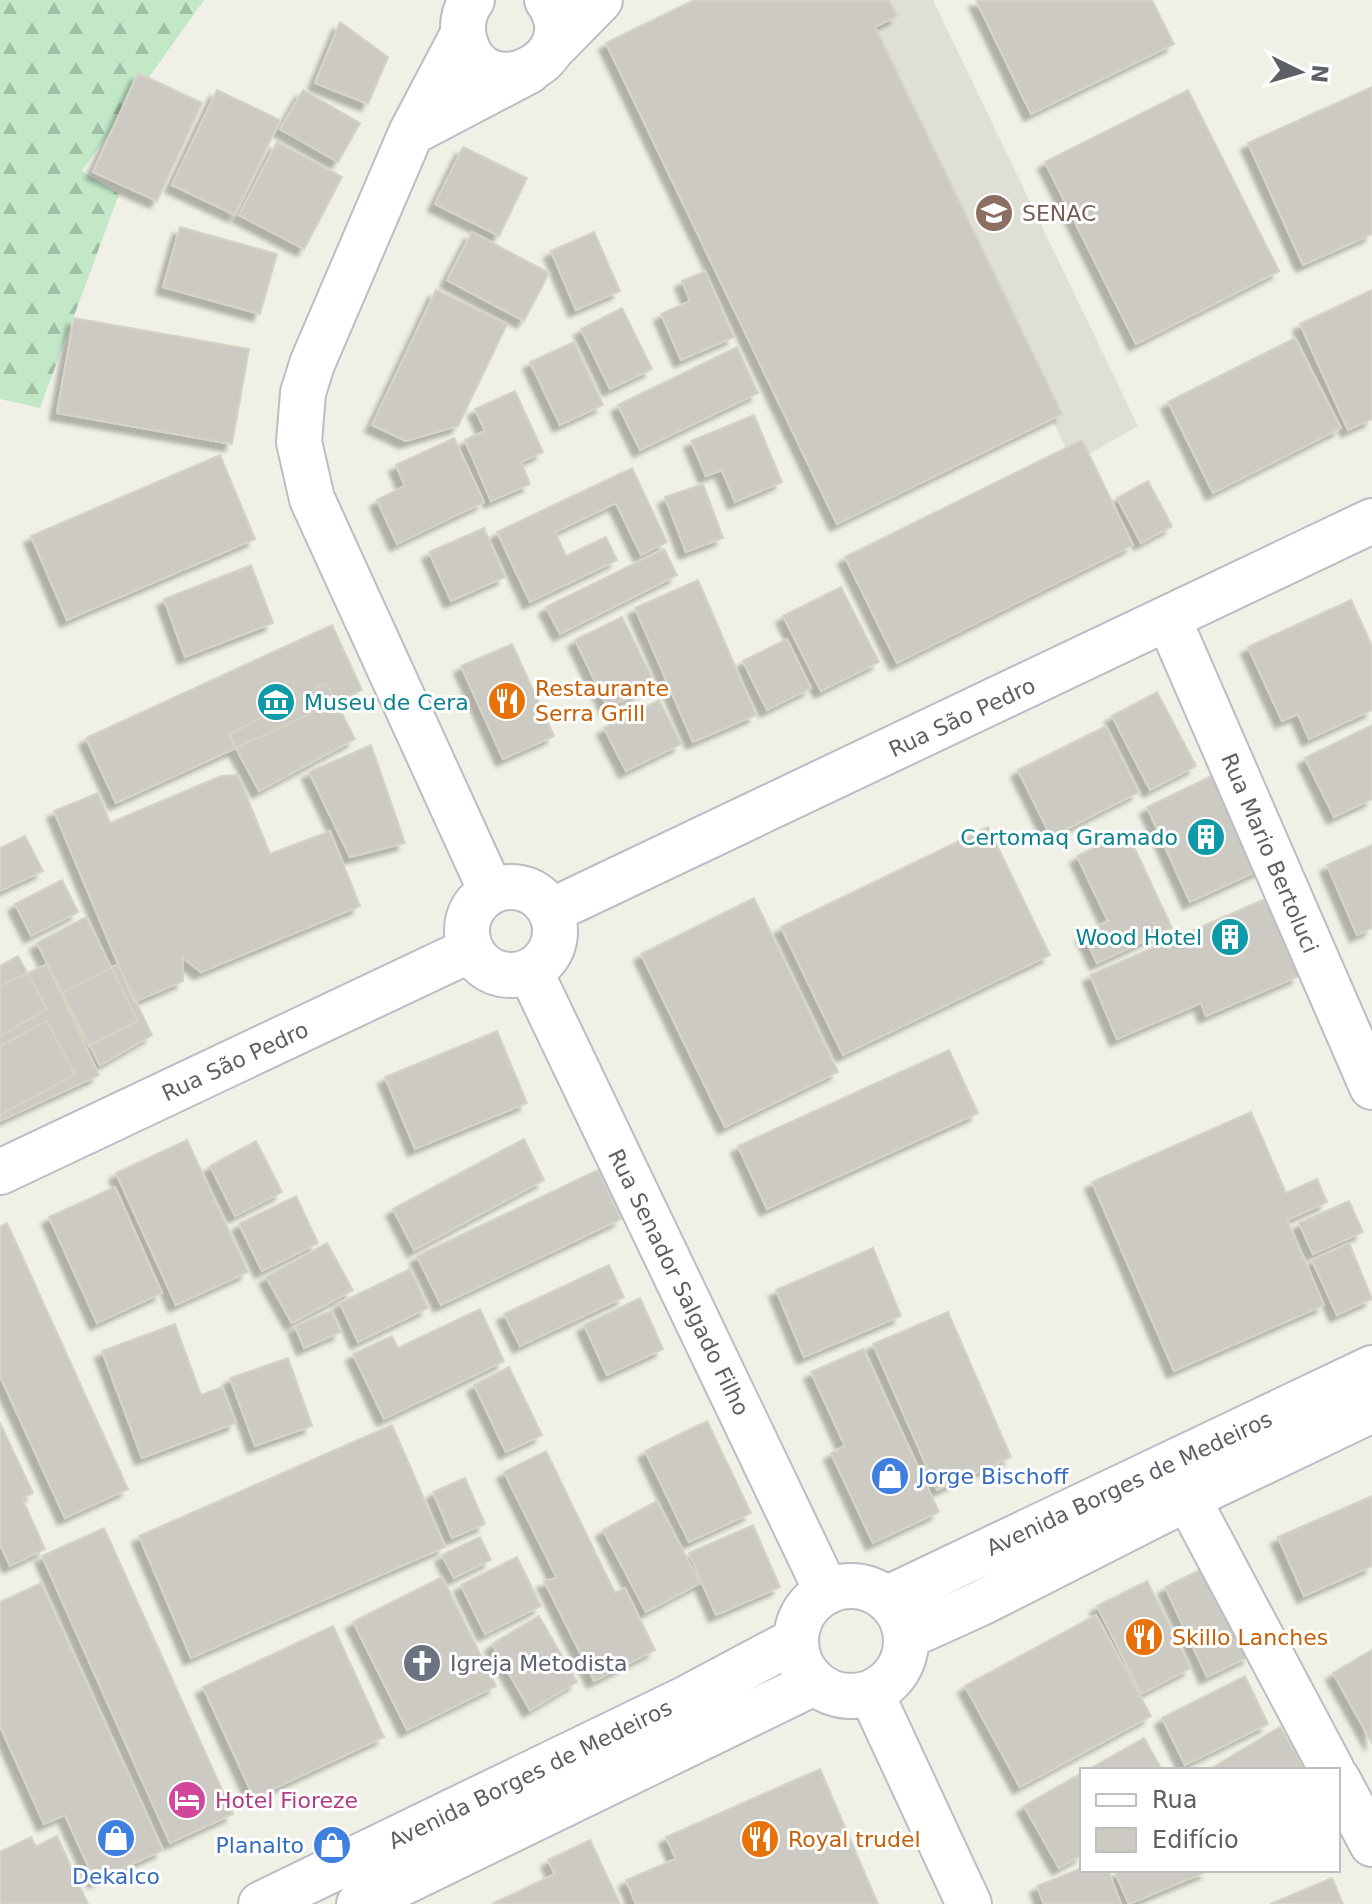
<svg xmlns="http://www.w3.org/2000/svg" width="1372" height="1904" font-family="'DejaVu Sans',sans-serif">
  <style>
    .education { fill: #e0dfd4 }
    .forest { fill: url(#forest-firs) }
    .building { fill: #cccac3; stroke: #d5d3c4; stroke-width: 2; filter: url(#shadow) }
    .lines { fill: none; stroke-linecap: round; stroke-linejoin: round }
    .street-casing { stroke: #bbbdc2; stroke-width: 48 }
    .secondary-casing { stroke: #bbbdc4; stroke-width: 48 }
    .street { stroke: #fff; stroke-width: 44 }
    .secondary { stroke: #fff; stroke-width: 44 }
    .labels { text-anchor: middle; stroke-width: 6; stroke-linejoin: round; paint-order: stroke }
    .education-label { font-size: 22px; fill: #785e54; stroke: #fff; text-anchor: start }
    .food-label { font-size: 22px; fill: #c56008; stroke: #fff; text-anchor: start }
    .culture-label { font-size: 22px; fill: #0d838f; stroke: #fff; text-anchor: end }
    .street-label { font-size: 22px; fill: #5e6067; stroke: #fff }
    .shop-label { font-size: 22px; fill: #366cbe; stroke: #fff; text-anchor: start }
    .worship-label { font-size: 22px; fill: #5b616d; stroke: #fff; text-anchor: start }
    .hotel-label { font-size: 22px; fill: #b23c85; stroke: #fff; text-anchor: start }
  </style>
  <defs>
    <pattern id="forest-firs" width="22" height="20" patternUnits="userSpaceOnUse" patternTransform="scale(2)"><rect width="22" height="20" fill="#c2e8c8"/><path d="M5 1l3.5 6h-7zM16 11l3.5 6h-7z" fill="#a1bfa6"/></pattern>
    <filter id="shadow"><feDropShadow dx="-7" dy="7" stdDeviation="2" flood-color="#0004"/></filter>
  </defs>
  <rect width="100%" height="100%" fill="#f0f0e6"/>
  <path class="education" d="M851,0h82l205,426 -65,37z"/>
  <path class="forest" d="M0,0h204l-122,171 37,23 -79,214 -40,-9z"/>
  <path class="building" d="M694,0h195l8,16 -22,11 187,387 -225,110 -231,-481z
    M976,0h176l22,44 -143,70z
    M340,22l48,35 -20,47 -53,-21z
    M138,73l64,30 -45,98 -64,-29z
    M1372,87v147l-69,31 -55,-122z
    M217,90l63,30 -45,95 -63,-30z
    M303,90l57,33 -22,39 -58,-33z
    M1188,90l91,181 -143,73 -91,-182z
    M277,142l65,35 -38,72 -65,-34z
    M463,147l64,31 -28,58 -64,-32z
    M180,227l97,27 -17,60 -97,-27z
    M472,232l77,41 -25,48 -77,-41z
    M594,232l26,59 -44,19 -25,-59z
    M705,271l29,66 -53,23 -20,-46 29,-13 -8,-20z
    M436,290l71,34 -49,102 -52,15 -34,-16z
    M1372,290v129l-24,11 -48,-106z
    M622,308l30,61 -42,20 -29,-60z
    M74,318l175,31 -17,95 -175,-31z
    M1295,338l46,90 -128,65 -45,-91z
    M574,342l29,63 -43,20 -30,-63z
    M737,347l21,46 -118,57 -22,-45z
    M515,391l28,61 -22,10 9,22 -39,17 -26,-61 20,-9 -10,-22z
    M754,415l28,67 -47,20 -13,-32 -16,6 -15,-35z
    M454,438l30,64 -87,42 -20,-44 28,-14 -9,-21z
    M1082,440l51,105 -236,118 -52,-106z
    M220,455l35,84 -188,81 -36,-84z
    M632,468l35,74 -26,13 -25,-52 -61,29 11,24 40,-19 11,23 -87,42 -33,-70z
    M1148,481l24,45 -31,17 -24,-45z
    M703,484l20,54 -37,14 -21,-55z
    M484,528l21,49 -54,24 -22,-49z
    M664,549l13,26 -117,59 -14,-27z
    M251,565l22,58 -88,34 -21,-58z
    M698,580l58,135 -63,27 -58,-134z
    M841,587l38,75 -58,29 -38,-75z
    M1351,600l21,46v64l-63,29 -11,-25 -16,7 -34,-74z
    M622,617l33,67 -47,24 -33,-68z
    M332,625l30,65 -246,113 -30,-65z
    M787,639l24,49 -44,22 -24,-49z
    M512,644l42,92 -51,23 -42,-93z
    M326,683l29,56 -96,52 -30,-56z
    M1157,692l39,74 -46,24 -38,-74z
    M659,700l22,44 -55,27 -22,-43z
    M1372,725v74l-38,18 -29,-59z
    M1106,726l33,66 -88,45 -33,-67z
    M371,745l34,98 -55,14 -41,-85z
    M1222,771l44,96 -76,35 -43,-95z
    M238,775l32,79 60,-23 30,75 -159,66 -18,-14v23l-49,21 -80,-191 44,-18 12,30 111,-47z
    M988,827l62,128 -207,100 -62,-128z
    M1127,832l45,96 -75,35 -14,-30 25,-12 -31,-65z
    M25,836l18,35 -43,20v-43z
    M1372,845v83l-15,7 -30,-70z
    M62,880l16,32 -47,24 -16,-32z
    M754,898l84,174 -113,55 -84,-173z
    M1265,899l34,77 -93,40 -5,-13 -84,36 -27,-64z
    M86,917l52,104 -49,25 -52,-103z
    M18,956l29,53 -47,27v-70z
    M47,964l52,111 -99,46v-135z
    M118,964l34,71 -52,30 -38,-72z
    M47,1021l28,54 -75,40v-69z
    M497,1031l30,72 -112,46 -30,-72z
    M949,1050l29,63 -211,96 -29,-63z
    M1251,1112l35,81 31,-14 10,23 -40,18 37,85 -150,66 -82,-189z
    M524,1139l20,41 -130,70 -21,-41z
    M187,1140l61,132 -72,33 -60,-132z
    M256,1141l26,51 -47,24 -25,-50z
    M598,1170l23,49 -180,86 -24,-49z
    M115,1187l47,106 -65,30 -48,-106z
    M296,1196l22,47 -56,28 -23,-47z
    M1349,1201l14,31 -50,22 -14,-31z
    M7,1223l121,266 -63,29 -65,-142v-149z
    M327,1243l26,47 -61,33 -26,-46z
    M1349,1243l23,56 -35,16 -25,-55z
    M873,1248l28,68 -97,41 -28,-67z
    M609,1265l15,32 -104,49 -16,-32z
    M410,1269l18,39 -70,34 -18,-39z
    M640,1298l23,51 -56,26 -23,-50z
    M480,1309l24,52 -120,58 -31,-65 39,-18 6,12z
    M331,1311l10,21 -37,16 -9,-22z
    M948,1312l63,145 -74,33 -64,-146z
    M175,1324l26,71 21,-8 14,36 -94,35 -40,-107z
    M863,1349l76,163 -66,31 -42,-90 14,-7 -34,-74z
    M288,1358l24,68 -57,20 -25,-68z
    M509,1367l33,68 -36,17 -32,-67z
    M707,1421l44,92 -62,29 -44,-91z
    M0,1423l33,70 -11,5 23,51 -35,17 -10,-22z
    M392,1425l53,122 -254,111 -52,-122z
    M546,1451l69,142 10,-5 30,62 -61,31 -50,-100 13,-3 -53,-106z
    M465,1478l20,46 -33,14 -19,-46z
    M1372,1496v70l-68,30 -26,-59z
    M657,1501l43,82 -54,29 -43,-82z
    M753,1525l27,62 -64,28 -27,-62z
    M104,1528l129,286 -63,29 -128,-287z
    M480,1537l11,23 -37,18 -12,-23z
    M517,1557l24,49 -56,28 -24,-49z
    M1208,1566l42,90 -43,21 -42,-90z
    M442,1577l54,109 -89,44 -54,-108z
    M1147,1581l44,87 -50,26 -44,-88z
    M41,1583l122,267 -68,31 -30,-66 -21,9 -44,-98v-124z
    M1096,1615l55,101 -131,71 -55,-101z
    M539,1616l38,66 -47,28 -38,-66z
    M333,1626l51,111 -130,61 -51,-111z
    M1372,1650v93l-39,-70z
    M1245,1676l23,48 -83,41 -23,-47z
    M1280,1727l25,43h-96z
    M1144,1738l18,32h-74z
    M820,1769l58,135h-242l-10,-24 50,-21 -10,-22z
    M1082,1773v82l-23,13 -35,-62z
    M57,1836l31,68h-88v-52l31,-15 5,10z
    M590,1840l30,64h-128l63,-30 -7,-14z
    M1082,1868v2h26l13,34h-77l-7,-18z
    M1114,1870h93l1,1 -79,33z
    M1332,1878l11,26h-73z"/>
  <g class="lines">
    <g class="street-casing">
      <path id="street" d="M1169,620l203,467
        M1170,1465l162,305
        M1338,1780l34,64"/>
    </g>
    <g class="secondary-casing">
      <path id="secondary" d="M472,0c-9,12 -11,27 -7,42 19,68 125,18 82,-42
        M463,34l-52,99 -99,231 -9,29 -4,49 13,57 179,392
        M552,49l48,-49
        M411,133l118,-62
        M467 931a44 44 0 1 1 88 0a44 44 0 1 1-88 0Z
        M551,911l821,-390
        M530,971l297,621
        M0,1172l470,-222
        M796 1641a55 55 0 1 1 110 0a55 55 0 1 1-110 0Z
        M886,1599l486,-231
        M906,1637l73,-33 209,-106 184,-88
        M871,1693l98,211
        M261,1904l428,-207 107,-57
        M359,1904l455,-221"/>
    </g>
    <use href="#street" class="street"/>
    <use href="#secondary" class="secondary"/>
  </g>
  <defs>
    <g id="university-disc" transform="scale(2)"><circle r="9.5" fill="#8d6e63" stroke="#fff"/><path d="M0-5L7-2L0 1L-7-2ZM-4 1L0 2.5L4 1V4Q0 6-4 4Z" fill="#fff"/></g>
    <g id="restaurant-disc" transform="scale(2)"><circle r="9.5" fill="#e8710a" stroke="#fff"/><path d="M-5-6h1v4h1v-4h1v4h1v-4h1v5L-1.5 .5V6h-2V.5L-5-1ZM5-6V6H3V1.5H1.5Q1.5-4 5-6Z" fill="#fff"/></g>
    <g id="museum-disc" transform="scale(2)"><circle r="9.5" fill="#0f9aa8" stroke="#fff"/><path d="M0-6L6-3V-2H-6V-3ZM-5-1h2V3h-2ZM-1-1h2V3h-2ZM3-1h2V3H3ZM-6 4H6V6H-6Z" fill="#fff"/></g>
    <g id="building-disc" transform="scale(2)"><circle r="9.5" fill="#0f9aa8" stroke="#fff"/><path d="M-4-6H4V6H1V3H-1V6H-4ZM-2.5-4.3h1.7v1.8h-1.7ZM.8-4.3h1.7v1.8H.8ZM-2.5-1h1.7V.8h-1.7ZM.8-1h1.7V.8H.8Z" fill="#fff"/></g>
    <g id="shop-disc" transform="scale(2)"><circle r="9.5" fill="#3f7fe0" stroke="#fff"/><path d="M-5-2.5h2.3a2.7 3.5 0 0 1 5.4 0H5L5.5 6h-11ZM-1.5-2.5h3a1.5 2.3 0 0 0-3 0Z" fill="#fff"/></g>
    <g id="church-disc" transform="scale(2)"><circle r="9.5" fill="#6b7280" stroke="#fff"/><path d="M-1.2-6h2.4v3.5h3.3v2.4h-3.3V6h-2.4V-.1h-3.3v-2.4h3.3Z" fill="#fff"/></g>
    <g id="hotel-disc" transform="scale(2)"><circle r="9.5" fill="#d1479c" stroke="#fff"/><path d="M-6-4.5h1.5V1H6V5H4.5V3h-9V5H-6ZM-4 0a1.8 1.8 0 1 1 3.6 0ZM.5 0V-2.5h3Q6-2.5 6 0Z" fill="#fff"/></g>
  </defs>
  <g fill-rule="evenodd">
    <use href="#university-disc" x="994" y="213"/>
    <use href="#restaurant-disc" x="507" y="701"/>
    <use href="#museum-disc" x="276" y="702"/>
    <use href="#building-disc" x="1206" y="837"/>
    <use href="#building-disc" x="1230" y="937"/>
    <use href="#shop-disc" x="890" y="1476"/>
    <use href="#restaurant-disc" x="1144" y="1637"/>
    <use href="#church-disc" x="422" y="1663"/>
    <use href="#hotel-disc" x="187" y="1800"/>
    <use href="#shop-disc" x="116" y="1838"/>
    <use href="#restaurant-disc" x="760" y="1839"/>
    <use href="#shop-disc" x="332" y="1845"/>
  </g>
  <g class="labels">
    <g class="education-label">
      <text x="1022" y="221">SENAC</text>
    </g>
    <g class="food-label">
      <text x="535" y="696">Restaurante<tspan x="535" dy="25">Serra Grill</tspan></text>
      <text x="1172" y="1645">Skillo Lanches</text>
      <text x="788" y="1847">Royal trudel</text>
    </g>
    <g class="culture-label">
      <text x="304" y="710" text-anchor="start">Museu de Cera</text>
      <text x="1178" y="845">Certomaq Gramado</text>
      <text x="1202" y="945">Wood Hotel</text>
    </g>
    <g class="street-label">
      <text transform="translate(962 717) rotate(-25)" y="8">Rua São Pedro</text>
      <text transform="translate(1270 853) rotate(67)" y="8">Rua Mario Bertoluci</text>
      <text transform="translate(235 1061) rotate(-25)" y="8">Rua São Pedro</text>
      <text transform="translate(679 1282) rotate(64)" y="8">Rua Senador Salgado Filho</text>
      <text transform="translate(1129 1483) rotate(-25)" y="8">Avenida Borges de Medeiros</text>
      <text transform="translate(530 1774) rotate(-26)" y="8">Avenida Borges de Medeiros</text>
    </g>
    <g class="shop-label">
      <text x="918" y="1484">Jorge Bischoff</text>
      <text x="304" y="1853" text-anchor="end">Planalto</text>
      <text x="116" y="1884" text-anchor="middle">Dekalco</text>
    </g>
    <g class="worship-label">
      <text x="450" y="1671">Igreja Metodista</text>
    </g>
    <g class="hotel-label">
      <text x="215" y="1808">Hotel Fioreze</text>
    </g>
  </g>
  <rect x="1080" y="1768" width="260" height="104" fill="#ffffff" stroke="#bfbfc2" stroke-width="2"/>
  <rect x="1096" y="1794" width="40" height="12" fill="#ffffff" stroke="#bfbfc2" stroke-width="2"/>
  <text x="1152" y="1808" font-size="24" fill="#5e6067">Rua</text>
  <rect x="1096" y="1828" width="40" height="24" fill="#cccac3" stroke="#bfbfc2" stroke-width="2"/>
  <text x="1152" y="1848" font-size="24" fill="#5e6067">Edifício</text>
  <g transform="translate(1300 72) rotate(95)" stroke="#ffffff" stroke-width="6" paint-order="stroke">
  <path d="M0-6L14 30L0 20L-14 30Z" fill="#5e6067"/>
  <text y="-12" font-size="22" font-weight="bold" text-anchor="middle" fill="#5e6067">N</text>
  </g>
</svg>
